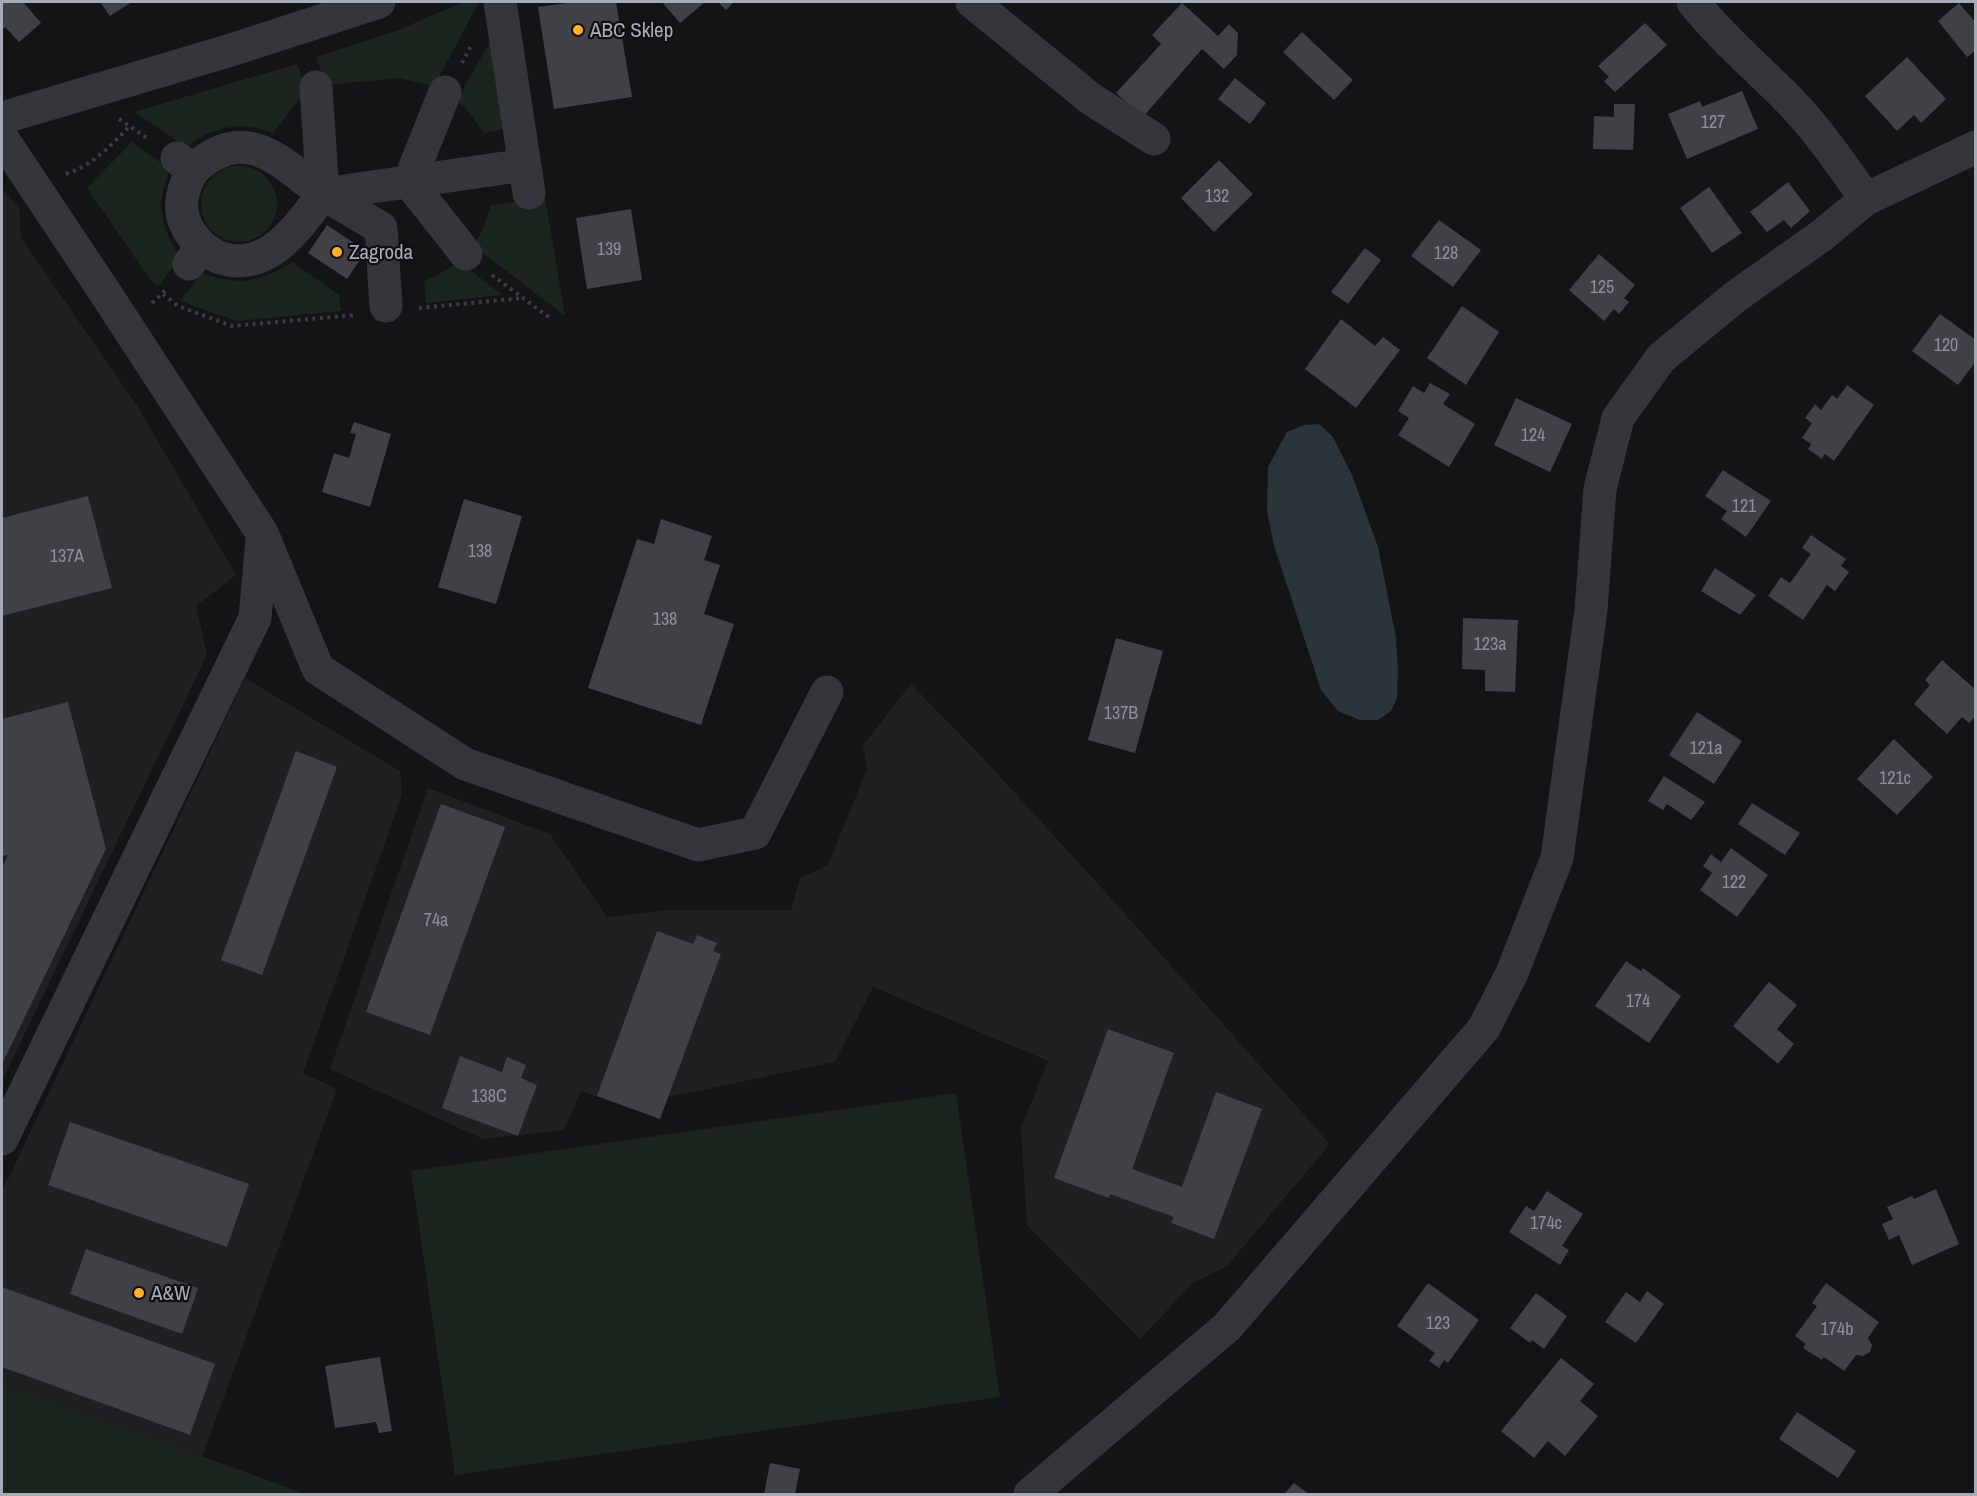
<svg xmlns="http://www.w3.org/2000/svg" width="1977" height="1496" font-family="'Archivo Narrow',sans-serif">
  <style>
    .built { fill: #202023 }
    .green { fill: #1c251d }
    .water { fill: #2a343b }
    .building { fill: #404147 }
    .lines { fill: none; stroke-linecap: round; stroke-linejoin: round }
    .path { stroke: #3b3d43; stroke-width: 4; stroke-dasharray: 3 4.5; stroke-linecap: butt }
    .minor { stroke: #35363c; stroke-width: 33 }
    .poi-dot { fill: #ffb224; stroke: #0f0f11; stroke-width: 2 }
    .labels { text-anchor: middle; stroke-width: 4.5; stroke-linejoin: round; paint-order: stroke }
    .number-label { font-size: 18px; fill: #8c909c }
    .poi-label { font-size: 21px; fill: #a5abb8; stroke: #0f0f11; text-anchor: start }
  </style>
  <rect width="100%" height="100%" fill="#141416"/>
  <path class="built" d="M2,190l17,16 2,32 117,169 98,168 -40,31 11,49 -205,426z
    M245,678l155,93 2,24 -99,278 34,16 -135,368 -200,-74v-191z
    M911,684l71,73 127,139 221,248 -103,122 -34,17 -53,56 -113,-114 -6,-97 27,-67 -175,-74 -38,75 -167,35 -8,22 -79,-28 -17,39 -81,9 -153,-70 98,-281 122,46 57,83 61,-7h123l9,-32 28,-13 39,-96 -4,-24z"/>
  <path class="green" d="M463,2h16l-45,84 -37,-8 -70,7 -11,-28 80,-26z
    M491,40l13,89 -20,4 -17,-23 -10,-10z
    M297,64l10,25 -34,44c-31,-12 -60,-7 -86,14l-53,-35z
    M132,142l38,27c-15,36 -10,56 10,88l-22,29 -6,-4 -65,-94z
    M201 204a38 38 0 1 1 76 0a38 38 0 1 1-76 0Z
    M545,198l20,118 -91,-70 10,-19 7,-22z
    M459,261l43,34 -76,8 -2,-22 14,-6z
    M292,262l47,33 2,16 -104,10 -57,-20 22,-28c35,13 58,10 90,-11z
    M956,1093l44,304 -545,78 -44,-304z
    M2,1383l303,111h-303z"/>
  <path class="water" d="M1319,424l14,13 19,38 26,72 18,91 2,34 -1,26 -6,13 -13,9h-18l-22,-9 -17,-21 -47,-145 -7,-33 1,-45 19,-35 17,-7z"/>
  <path class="building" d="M2,2h21l18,21 -22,19 -14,-15 -3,3z
    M100,2h32l-22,14z
    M575,2h41l16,95 -78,12 -16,-102z
    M662,2h43l-25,21z
    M718,2h16l-8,8z
    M1182,3l36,33 11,-12 9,9 -1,22 -13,14 -22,-20 -59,68 -27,-24 45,-49 -9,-9z
    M1959,3l17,20v27l-9,7 -29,-36z
    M1645,23l22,22 -52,47 -11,-11 5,-4 -11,-11z
    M1302,32l51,48 -19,20 -51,-48z
    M1907,57l39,42 -25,24 -7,-8 -17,16 -32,-35z
    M1235,78l31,25 -16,21 -32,-25z
    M1742,91l16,38 -71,30 -19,-45 32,-13 2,6z
    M1614,104h21l-2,46 -40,-1 1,-33 20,1z
    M1219,160l34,34 -39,38 -33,-34z
    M1788,182l22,29 -19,17 -7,-8 -17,12 -17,-20z
    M1709,187l33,46 -30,20 -32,-45z
    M631,209l11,71 -55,9 -11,-71z
    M1439,220l42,30 -28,37 -42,-31z
    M327,225l39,26 -19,28 -39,-26z
    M1365,248l16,12 -33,44 -17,-12z
    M1599,254l36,31 -11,13 5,4 -10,12 -5,-5 -10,12 -35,-31z
    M1462,306l37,26 -33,53 -39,-27z
    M1940,314l36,26v21l-18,24 -46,-34z
    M1341,319l34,27 8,-9 17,13 -44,58 -51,-39z
    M1430,383l20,11 -7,10 32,20 -26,43 -51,-32 11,-17 -11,-7 15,-25 11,7z
    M1847,385l27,20 -40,56 -9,-7 -3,5 -14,-10 3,-5 -9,-6 10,-15 -7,-5 10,-14 6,6 11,-15 5,4z
    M1516,398l56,26 -22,48 -56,-27z
    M354,422l37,12 -21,73 -48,-15 12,-39 15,5 7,-24 -6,-1z
    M1723,470l48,31 -25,36 -25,-18 6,-8 -22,-15z
    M88,496l24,92 -110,28v-98z
    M464,499l58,17 -26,88 -58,-17z
    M661,519l51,17 -8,24 16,5 -16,49 30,10 -33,101 -113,-37 49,-149 17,5z
    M1811,535l35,24 -5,7 8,6 -14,19 -8,-6 -24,35 -35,-24 13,-19 9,6 21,-29 -9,-6z
    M1715,568l41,27 -16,20 -39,-24z
    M1463,618l55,2 -3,72 -30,-1v-21l-23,-1z
    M1116,638l47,13 -28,102 -47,-13z
    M1942,660l34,30v26l-7,7 -7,-6 -15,17 -33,-30 16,-19 -5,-5z
    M68,702l38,147 -104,215v-196l6,-13 -6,1v-137z
    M1697,712l45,29 -28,43 -45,-29z
    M1894,739l39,38 -36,38 -40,-36z
    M296,751l41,16 -75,208 -41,-15z
    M1664,776l41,26 -14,18 -24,-16 -4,6 -15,-9z
    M1752,803l48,30 -15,22 -47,-31z
    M441,804l64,23 -75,208 -64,-23z
    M1731,848l37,27 -31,42 -37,-27 12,-17 -9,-7 8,-12 10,8z
    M657,931l36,13 4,-9 20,8 -4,8 8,3 -61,165 -63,-23z
    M1626,961l15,10 2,-3 38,28 -32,47 -54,-37z
    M1769,982l28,23 -20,24 17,15 -16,20 -45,-38z
    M1108,1029l66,24 -42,116 50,18 34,-95 46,17 -48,130 -43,-16 3,-6 -64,-23 -1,4 -55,-20z
    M460,1056l42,16 5,-15 19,8 -5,13 16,7 -19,51 -76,-28z
    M70,1122l179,62 -22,63 -179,-62z
    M1936,1189l23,55 -47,21 -13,-30 -10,5 -7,-16 11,-5 -6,-12 25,-11 2,3z
    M1547,1191l36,23 -21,32 7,4 -9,15 -51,-33 17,-26 8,5z
    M86,1249l112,39 -16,46 -112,-40z
    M1428,1283l51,37 -31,43 -4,-3 -5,8 -10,-7 6,-8 -38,-27z
    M1826,1283l53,39 -11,16 4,7 -2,7 -7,4 -7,-1 -12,16 -20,-14 -2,3 -19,-12 3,-4 -11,-8 22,-30 -5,-3z
    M2,1287l213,77 -25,71 -188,-68z
    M1647,1291l17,13 -28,39 -31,-21 21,-30 14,10z
    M1536,1293l31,23 -23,33 -12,-9 -2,3 -20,-15z
    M380,1357l12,74 -13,2 -3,-11 -41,6 -10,-62z
    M1561,1358l33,26 -14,17 18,15 -33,40 -17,-15 -14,17 -33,-27z
    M1797,1412l59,39 -18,27 -59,-39z
    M770,1463l30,6 -5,25h-31z
    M1294,1483l15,11h-25z"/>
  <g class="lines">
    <path class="path" d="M462,63l9,-17
      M119,119l31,21
      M66,174c27,-9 44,-28 63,-47
      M492,275l58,43
      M163,294l15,12 54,20 123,-11
      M152,303l16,-15
      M419,308l104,-10"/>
    <path class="minor" d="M500,2l29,191
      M972,2l119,97 63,40
      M1693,2c28,35 62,64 93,95 31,31 55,67 80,102
      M316,87l7,107 58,34 5,78
      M445,92l-36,90 57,72
      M2,118l229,-68 148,-48
      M2,138l100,150 160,245 56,136 147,95 233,81 57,-12 72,-141
      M177,158l16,12c-17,29 -16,52 9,77l-13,17
      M193,170c52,-48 86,-10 130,24
      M202,247c5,3 10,7 16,10 49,18 80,-30 105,-63l188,-27
      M2,1139l253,-521 7,-79
      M1030,1494l197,-167 257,-299 28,-55 45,-115 34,-248 9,-121 18,-71 43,-60 74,-61 86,-61 45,-37 110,-52"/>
  </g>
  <g class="poi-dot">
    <circle cx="578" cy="30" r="6"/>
    <circle cx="337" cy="252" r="6"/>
    <circle cx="139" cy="1293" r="6"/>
  </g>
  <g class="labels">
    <g class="number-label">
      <text x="1713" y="128">127</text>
      <text x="1217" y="202">132</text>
      <text x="609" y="255">139</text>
      <text x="1446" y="259">128</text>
      <text x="1602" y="293">125</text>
      <text x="1946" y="351">120</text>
      <text x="1533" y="441">124</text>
      <text x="1744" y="512">121</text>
      <text x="480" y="557">138</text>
      <text x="67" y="562">137A</text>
      <text x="665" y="625">138</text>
      <text x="1490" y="650">123a</text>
      <text x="1121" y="719">137B</text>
      <text x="1706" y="754">121a</text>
      <text x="1895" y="784">121c</text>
      <text x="1734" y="888">122</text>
      <text x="436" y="926">74a</text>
      <text x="1638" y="1007">174</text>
      <text x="489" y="1102">138C</text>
      <text x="1546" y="1229">174c</text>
      <text x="1438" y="1329">123</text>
      <text x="1837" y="1335">174b</text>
    </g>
    <g class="poi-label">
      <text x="590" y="37">ABC Sklep</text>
      <text x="349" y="259">Zagroda</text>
      <text x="151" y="1300">A&amp;W</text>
    </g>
  </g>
  <rect width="1977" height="1496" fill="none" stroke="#a5abb8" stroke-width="6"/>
</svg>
